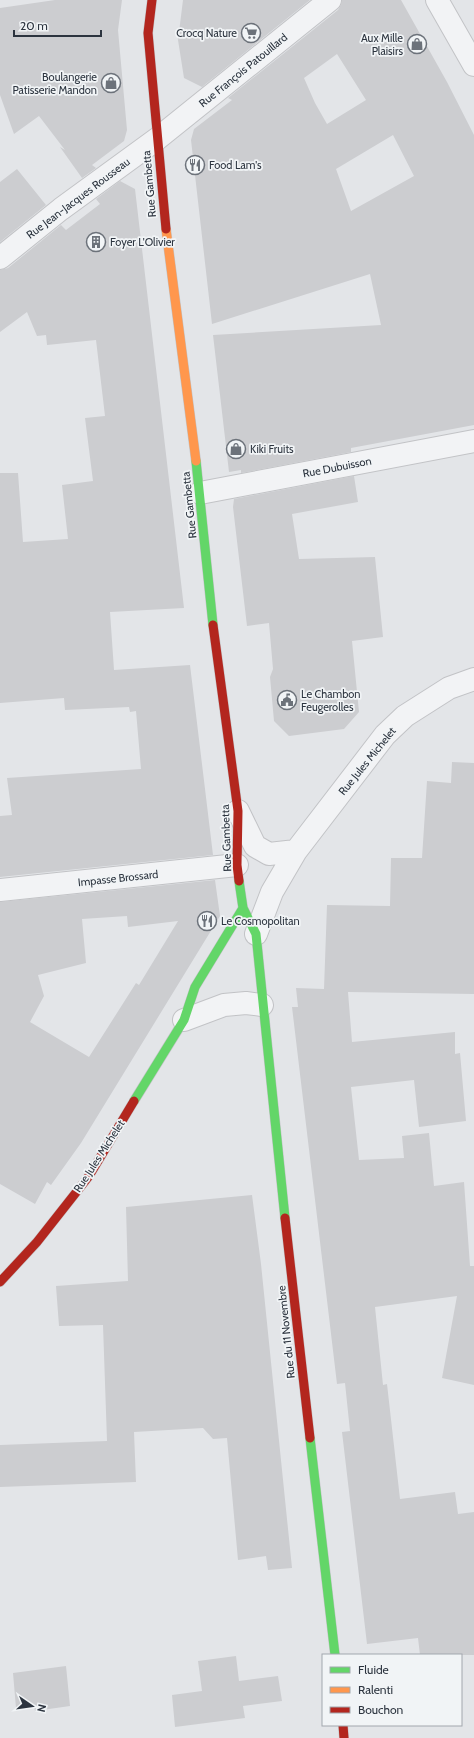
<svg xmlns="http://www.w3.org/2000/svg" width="474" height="1738" font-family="Cabin,sans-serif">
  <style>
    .building { fill: #cccdd0; fill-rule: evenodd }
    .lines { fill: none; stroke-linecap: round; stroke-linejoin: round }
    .street-casing { stroke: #c2c3c6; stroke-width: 24 }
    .fast-casing { stroke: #c2c3c6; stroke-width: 10 }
    .slow-casing { stroke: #c2c3c6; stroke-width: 10 }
    .jam-casing { stroke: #c2c3c6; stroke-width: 10 }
    .street { stroke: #f2f3f5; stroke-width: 22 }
    .fast { stroke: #63d668; stroke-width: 9 }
    .slow { stroke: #ff974d; stroke-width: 9 }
    .jam { stroke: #b3261e; stroke-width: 9 }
    .labels { text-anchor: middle; stroke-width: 3.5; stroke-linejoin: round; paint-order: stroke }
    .poi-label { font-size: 11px; fill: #2c343f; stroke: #f1f4f6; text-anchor: start }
    .street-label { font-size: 11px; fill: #2c343f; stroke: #f1f4f6 }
  </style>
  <rect width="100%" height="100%" fill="#e3e5e8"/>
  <path class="building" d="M55,0h67l-4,30 9,100 -3,11 -32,24 4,3 -14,10 -22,-31 5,3 -26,-34 -25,18 -14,-39v-87z
    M183,0h127l-108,87 -18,-9 -6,-38z
    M342,0h59l46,82 27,53v290l-123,23v4l-110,21v-3l-12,2 -16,-137 168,-10 -11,-51 -158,50 -21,-184 3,-11 38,-29 -4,-2 110,-88 3,-5zM337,54l29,46 -39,24 -12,-21 -11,-25zM393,135l21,41 -63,35 -15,-42z
    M17,169l29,36 -46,37v-60z
    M120,181l15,8 49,419 -74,4 4,58 76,-5 23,190 -213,22v-61l12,-1 -5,-37 134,-9 -5,-58 -6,1 -1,-5 -64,3 -1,-12 -64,5v-230h18l5,69 45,-3 -6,-54 31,-4 -8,-63 20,-2 -9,-76 -49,5 -1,-10 -9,1 -10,-24 -27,20v-62l8,-2 53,-43 5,5 34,-26 -4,-5z
    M354,476l4,26 -66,12 7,45 76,-2 8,80 -31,4 7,71 -15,17 -55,7 -15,-15 -4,-44 3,-8 -4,-46 -22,3 -14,-119 1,-8z
    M452,762l22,1v231l-126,-2 4,50 103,-10v22l5,-1 6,68 -47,6 -5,-47 -63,7 8,73 45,-2 -2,-22 27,-3 5,53 30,-4 6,84h4v119l-32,-7 15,-82 -82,11 8,78 4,-1 13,115 55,-7 3,22 16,-2v143h-54l-2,-17 -51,6 -25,-212 8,-1 -5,-48 -8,1 -45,-377h6l-2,-19 28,1 3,-84 63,1 1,-48h31l5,-77 24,2z
    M215,880l5,36 -139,227 -30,42 -4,-3 -12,22 -35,-20v-282zM127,916l1,11 50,-6 -39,64 -3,-2 -47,74 -59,-35 14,-26 -6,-21 48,-12 -4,-44z
    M252,1195l9,69 31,304 -24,2 -2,-14 -28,4 -11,-122 -14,1 -10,-11 -69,4 2,50 -136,5v-42l107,-4 -4,-116 -44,1 -3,-40 72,-5 -2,-74z
    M236,1656l3,25 39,-5 4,25 -39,5 2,12 -70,9 -3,-32 30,-4 -4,-30z
    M66,1666l4,40 -35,5 -1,-5 -18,2 -3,-35z"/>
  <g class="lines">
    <g class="street-casing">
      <path id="street" d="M437,0l37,65
        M0,258l61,-49 96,-70 173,-139
        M200,493l274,-52
        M238,811l17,35 14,8 27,-3
        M0,890l237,-25
        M256,934l16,-42 24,-41 89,-116 20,-19 44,-28 25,-9
        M184,1020l40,-15 22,-2 16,2"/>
    </g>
    <g class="fast-casing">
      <path id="fast" d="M196,461l17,164
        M239,881l4,27 13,26 29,284
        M134,1101l50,-81 11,-33 48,-79
        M310,1438l25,217"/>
    </g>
    <g class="slow-casing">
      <path id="slow" d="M166,229l30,232"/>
    </g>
    <g class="jam-casing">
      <path id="jam" d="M152,0l-4,33 18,196
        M213,625l25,186 -1,54 2,16
        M285,1218l25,220
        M0,1282l37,-40 52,-66 45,-75
        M343,1725l1,13"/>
    </g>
    <use href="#street" class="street"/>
    <use href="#fast" class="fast"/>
    <use href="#slow" class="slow"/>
    <use href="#jam" class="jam"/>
  </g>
  <defs>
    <g id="supermarket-ring" transform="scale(1)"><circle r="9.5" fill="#f1f4f6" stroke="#6c727a" stroke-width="1.5"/><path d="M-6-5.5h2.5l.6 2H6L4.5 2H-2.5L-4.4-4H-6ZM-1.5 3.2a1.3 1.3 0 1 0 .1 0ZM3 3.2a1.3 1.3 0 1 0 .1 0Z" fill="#6c727a"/></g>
    <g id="shop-ring" transform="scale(1)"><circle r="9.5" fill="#f1f4f6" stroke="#6c727a" stroke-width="1.5"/><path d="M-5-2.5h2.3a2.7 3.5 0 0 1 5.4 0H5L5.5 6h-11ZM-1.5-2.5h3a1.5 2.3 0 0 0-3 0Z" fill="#6c727a"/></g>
    <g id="restaurant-ring" transform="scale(1)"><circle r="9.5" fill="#f1f4f6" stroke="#6c727a" stroke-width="1.5"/><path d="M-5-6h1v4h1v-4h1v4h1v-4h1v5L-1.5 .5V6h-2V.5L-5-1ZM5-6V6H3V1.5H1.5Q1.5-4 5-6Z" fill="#6c727a"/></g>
    <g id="building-ring" transform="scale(1)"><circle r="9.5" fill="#f1f4f6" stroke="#6c727a" stroke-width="1.5"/><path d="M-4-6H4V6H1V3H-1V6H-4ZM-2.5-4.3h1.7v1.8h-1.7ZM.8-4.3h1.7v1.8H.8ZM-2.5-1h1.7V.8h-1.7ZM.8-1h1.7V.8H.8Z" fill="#6c727a"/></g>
    <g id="civic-ring" transform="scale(1)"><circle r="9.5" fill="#f1f4f6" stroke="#6c727a" stroke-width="1.5"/><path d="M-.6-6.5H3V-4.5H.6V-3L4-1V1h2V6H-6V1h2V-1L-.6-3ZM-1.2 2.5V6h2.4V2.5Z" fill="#6c727a"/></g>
  </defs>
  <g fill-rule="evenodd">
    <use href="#supermarket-ring" x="251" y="33"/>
    <use href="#shop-ring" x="417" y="44"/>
    <use href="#shop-ring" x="111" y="83"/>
    <use href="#restaurant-ring" x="195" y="165"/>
    <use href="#building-ring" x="96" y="242"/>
    <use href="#shop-ring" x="236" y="449"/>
    <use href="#civic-ring" x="287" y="700"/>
    <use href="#restaurant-ring" x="207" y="921"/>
  </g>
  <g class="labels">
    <g class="poi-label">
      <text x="237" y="37" text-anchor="end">Crocq Nature</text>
      <text x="403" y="42" text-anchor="end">Aux Mille<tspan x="403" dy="13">Plaisirs</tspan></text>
      <text x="97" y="81" text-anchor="end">Boulangerie<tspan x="97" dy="13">Patisserie Mandon</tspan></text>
      <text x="209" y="169">Food Lam's</text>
      <text x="110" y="246">Foyer L'Olivier</text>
      <text x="250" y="453">Kiki Fruits</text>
      <text x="301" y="698">Le Chambon<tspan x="301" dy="13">Feugerolles</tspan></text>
      <text x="221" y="925">Le Cosmopolitan</text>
    </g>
    <g class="street-label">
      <text transform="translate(243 70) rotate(-39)" y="4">Rue François Patouillard</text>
      <text transform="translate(149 184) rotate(-95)" y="4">Rue Gambetta</text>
      <text transform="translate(78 198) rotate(-37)" y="4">Rue Jean-Jacques Rousseau</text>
      <text transform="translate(337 467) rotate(-11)" y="4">Rue Dubuisson</text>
      <text transform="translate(189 505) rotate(-96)" y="4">Rue Gambetta</text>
      <text transform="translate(367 761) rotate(-51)" y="4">Rue Jules Michelet</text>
      <text transform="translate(226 838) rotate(-92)" y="4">Rue Gambetta</text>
      <text transform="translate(118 878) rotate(-6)" y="4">Impasse Brossard</text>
      <text transform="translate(99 1156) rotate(-57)" y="4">Rue Jules Michelet</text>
      <text transform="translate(286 1332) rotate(-96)" y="4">Rue du 11 Novembre</text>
    </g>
  </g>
  <rect x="322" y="1654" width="140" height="72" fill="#f1f4f6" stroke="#a2a7ad"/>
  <rect x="330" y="1667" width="20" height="6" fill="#63d668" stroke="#a2a7ad"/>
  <text x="358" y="1674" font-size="12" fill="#2c343f">Fluide</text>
  <rect x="330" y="1687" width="20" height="6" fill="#ff974d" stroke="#a2a7ad"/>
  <text x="358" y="1694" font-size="12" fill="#2c343f">Ralenti</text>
  <rect x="330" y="1707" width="20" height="6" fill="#b3261e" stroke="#a2a7ad"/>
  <text x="358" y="1714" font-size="12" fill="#2c343f">Bouchon</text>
  <g transform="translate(32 1706) rotate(103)" stroke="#f1f4f6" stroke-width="3" paint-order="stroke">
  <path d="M0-3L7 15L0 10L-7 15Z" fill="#2c343f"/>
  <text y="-6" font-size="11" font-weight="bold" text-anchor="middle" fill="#2c343f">N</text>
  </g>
  <path d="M14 30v6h87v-6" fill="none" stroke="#2c343f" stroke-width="2"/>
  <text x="20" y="30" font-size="12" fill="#2c343f" stroke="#f1f4f6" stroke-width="3" paint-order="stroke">20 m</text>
</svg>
